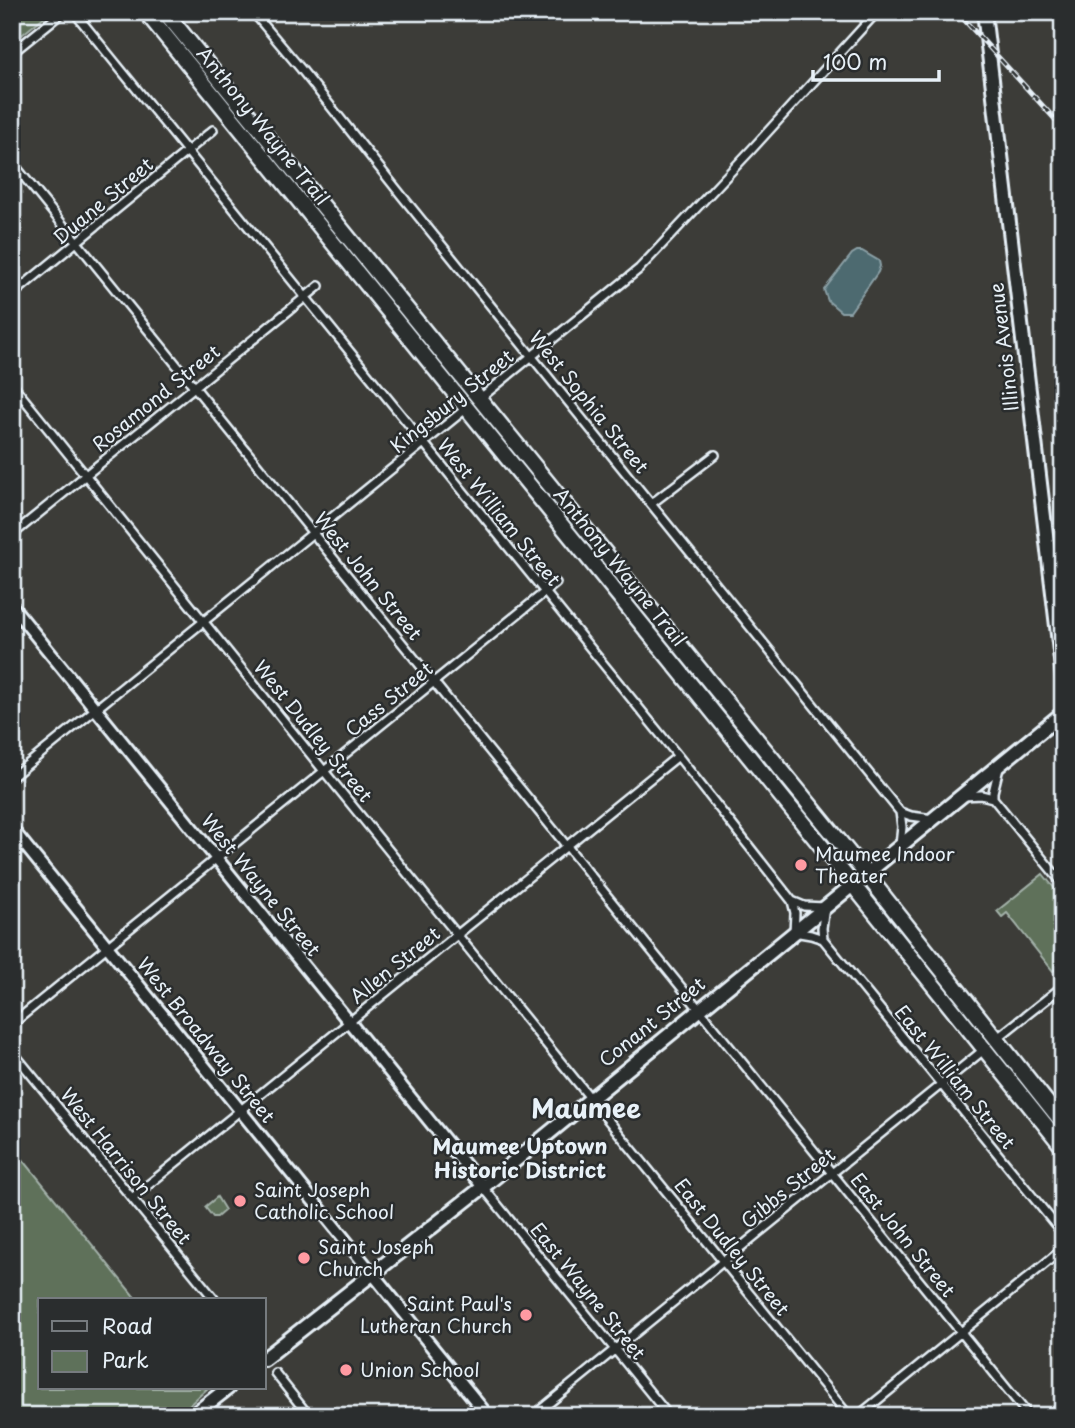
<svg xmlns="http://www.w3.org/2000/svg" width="1075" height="1428" font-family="'Playpen Sans',sans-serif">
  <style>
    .green { fill: #5e715a; stroke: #a3b1a9; stroke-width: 2 }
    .water { fill: #4d6a70; stroke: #8ba0a6; stroke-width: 2 }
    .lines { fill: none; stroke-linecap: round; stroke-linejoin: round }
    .street-casing { stroke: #e8f1f8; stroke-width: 12 }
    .secondary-casing { stroke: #e8f1f8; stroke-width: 16 }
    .primary-casing { stroke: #e8f1f8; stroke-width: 18 }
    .highway-casing { stroke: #e8f1f8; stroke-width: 19 }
    .street { stroke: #2a2d2e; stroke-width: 7 }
    .secondary { stroke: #2a2d2e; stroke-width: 10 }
    .primary { stroke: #2a2d2e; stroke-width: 12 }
    .highway { stroke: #2a2d2e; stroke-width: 14 }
    .rail-casing { stroke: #e8f1f8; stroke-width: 5 }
    .rail { stroke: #2a2d2e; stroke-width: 2.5; stroke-dasharray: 8; stroke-linecap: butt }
    .poi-dot { fill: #ff9aa2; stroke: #2a2d2e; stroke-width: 2.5 }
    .labels { text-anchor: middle; stroke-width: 5; stroke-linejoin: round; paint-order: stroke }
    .street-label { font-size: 19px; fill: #e8f1f8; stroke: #2a2d2e }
    .poi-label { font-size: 19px; fill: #e8f1f8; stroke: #2a2d2e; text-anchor: start }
    .neighbourhood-label { font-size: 21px; font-weight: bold; fill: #e8f1f8; stroke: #2a2d2e }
    .district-label { font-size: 26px; font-weight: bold; fill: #e8f1f8; stroke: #2a2d2e }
  </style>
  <rect width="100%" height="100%" fill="#3c3c38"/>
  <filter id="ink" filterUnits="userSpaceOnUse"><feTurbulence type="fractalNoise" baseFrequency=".0143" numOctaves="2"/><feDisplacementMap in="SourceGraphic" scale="14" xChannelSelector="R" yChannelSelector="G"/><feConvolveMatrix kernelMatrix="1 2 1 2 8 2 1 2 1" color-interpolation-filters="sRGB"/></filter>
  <g filter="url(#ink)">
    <path class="green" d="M12,12h38l-38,31z
      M1043,874l20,25v64l-10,8 -46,-58 -5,4 -5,-6z
      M12,1146l125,154h-97v88h168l-23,21 5,7h-178z
      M217,1197l8,13 -8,7h-4l-8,-10z"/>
    <path class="water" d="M857,251h5l17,10 1,5 -2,6 -28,40h-9l-13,-11 -4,-11 28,-36z"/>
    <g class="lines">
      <g class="street-casing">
        <path id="street" d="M74,12l604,744 114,145 3,12 -1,19 17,3 12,4 240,295
          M253,12l48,57 101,127 498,616 11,4 22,3
          M12,53l51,-41
          M12,162l1017,1254
          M12,295l201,-165
          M12,384l312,387 525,645
          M478,400l161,-131 113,-120 125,-137
          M651,504l64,-49
          M12,535l307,-249
          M12,777l456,-370
          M964,796l17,-1 12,3 70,86
          M993,798v-6l6,-24
          M900,812l2,15 -2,18
          M792,901l12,5 21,1 -3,21 1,11
          M12,1024l544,-441
          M995,1040l68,-54
          M12,1051l203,249
          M483,1187l186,229
          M132,1198l546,-442
          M275,1373l34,43
          M533,1416l453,-368
          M858,1416l205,-167"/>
      </g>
      <g class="secondary-casing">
        <path id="secondary" d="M12,606l471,581
          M12,829l476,587"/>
      </g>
      <g class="primary-casing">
        <path id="primary" d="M984,12l79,665
          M264,1359l219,-172 580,-474
          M192,1416l36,-28"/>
      </g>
      <g class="highway-casing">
        <path id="highway" d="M146,12l707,873 210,262
          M165,12l701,862 197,249"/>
      </g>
      <use href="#street" class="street"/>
      <use href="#secondary" class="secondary"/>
      <use href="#primary" class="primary"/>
      <use href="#highway" class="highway"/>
      <g class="rail-casing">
        <path id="rail" d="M957,12l106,116"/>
      </g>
      <use href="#rail" class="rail"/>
    </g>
  </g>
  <g class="poi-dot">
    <circle cx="801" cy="865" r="7"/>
    <circle cx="240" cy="1201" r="7"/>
    <circle cx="304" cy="1258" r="7"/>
    <circle cx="526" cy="1315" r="7"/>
    <circle cx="346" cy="1370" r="7"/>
  </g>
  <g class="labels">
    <g class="street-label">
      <text transform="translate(263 126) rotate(51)" y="7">Anthony Wayne Trail</text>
      <text transform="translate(103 201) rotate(-40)" y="7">Duane Street</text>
      <text transform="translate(1004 347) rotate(-97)" y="7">Illinois Avenue</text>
      <text transform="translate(156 398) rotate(-39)" y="7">Rosamond Street</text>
      <text transform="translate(452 401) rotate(-39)" y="7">Kingsbury Street</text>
      <text transform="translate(589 402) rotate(51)" y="7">West Sophia Street</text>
      <text transform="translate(499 512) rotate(51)" y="7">West William Street</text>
      <text transform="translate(620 567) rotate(51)" y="7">Anthony Wayne Trail</text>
      <text transform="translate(368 576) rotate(51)" y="7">West John Street</text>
      <text transform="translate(389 699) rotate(-39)" y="7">Cass Street</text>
      <text transform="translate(313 731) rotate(51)" y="7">West Dudley Street</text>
      <text transform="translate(261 885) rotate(51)" y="7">West Wayne Street</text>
      <text transform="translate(395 965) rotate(-39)" y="7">Allen Street</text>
      <text transform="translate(652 1022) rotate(-39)" y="7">Conant Street</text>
      <text transform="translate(206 1040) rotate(51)" y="7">West Broadway Street</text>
      <text transform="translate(955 1077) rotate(51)" y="7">East William Street</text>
      <text transform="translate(126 1166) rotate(51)" y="7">West Harrison Street</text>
      <text transform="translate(788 1188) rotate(-39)" y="7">Gibbs Street</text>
      <text transform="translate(903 1235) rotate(51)" y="7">East John Street</text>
      <text transform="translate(732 1247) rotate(51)" y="7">East Dudley Street</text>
      <text transform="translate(588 1291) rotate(51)" y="7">East Wayne Street</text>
    </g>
    <g class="poi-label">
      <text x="815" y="861">Maumee Indoor<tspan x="815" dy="22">Theater</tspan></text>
      <text x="254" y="1197">Saint Joseph<tspan x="254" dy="22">Catholic School</tspan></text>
      <text x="318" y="1254">Saint Joseph<tspan x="318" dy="22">Church</tspan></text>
      <text x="512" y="1311" text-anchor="end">Saint Paul's<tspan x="512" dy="22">Lutheran Church</tspan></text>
      <text x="360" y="1377">Union School</text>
    </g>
    <g class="neighbourhood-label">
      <text x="520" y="1154">Maumee Uptown<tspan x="520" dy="24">Historic District</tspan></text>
    </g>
    <g class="district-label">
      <text x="586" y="1118">Maumee</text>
    </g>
  </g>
  <rect width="1075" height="1428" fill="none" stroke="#2a2d2e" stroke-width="42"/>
  <rect x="21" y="21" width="1033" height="1386" fill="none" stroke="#e8f1f8" stroke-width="2.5" filter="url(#ink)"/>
  <rect x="38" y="1298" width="228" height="91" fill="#2a2d2e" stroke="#767b7f" stroke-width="2"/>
  <rect x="52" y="1321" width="35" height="10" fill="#2a2d2e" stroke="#767b7f" stroke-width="2"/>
  <text x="102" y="1334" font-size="21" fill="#e8f1f8">Road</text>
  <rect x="52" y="1351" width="35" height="21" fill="#5e715a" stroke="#767b7f" stroke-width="2"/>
  <text x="102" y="1368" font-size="21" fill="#e8f1f8">Park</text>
  <path d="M813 70v10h126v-10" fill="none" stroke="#e8f1f8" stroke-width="3.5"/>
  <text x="823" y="70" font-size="21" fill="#e8f1f8" stroke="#2a2d2e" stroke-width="5" paint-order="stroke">100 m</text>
</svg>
